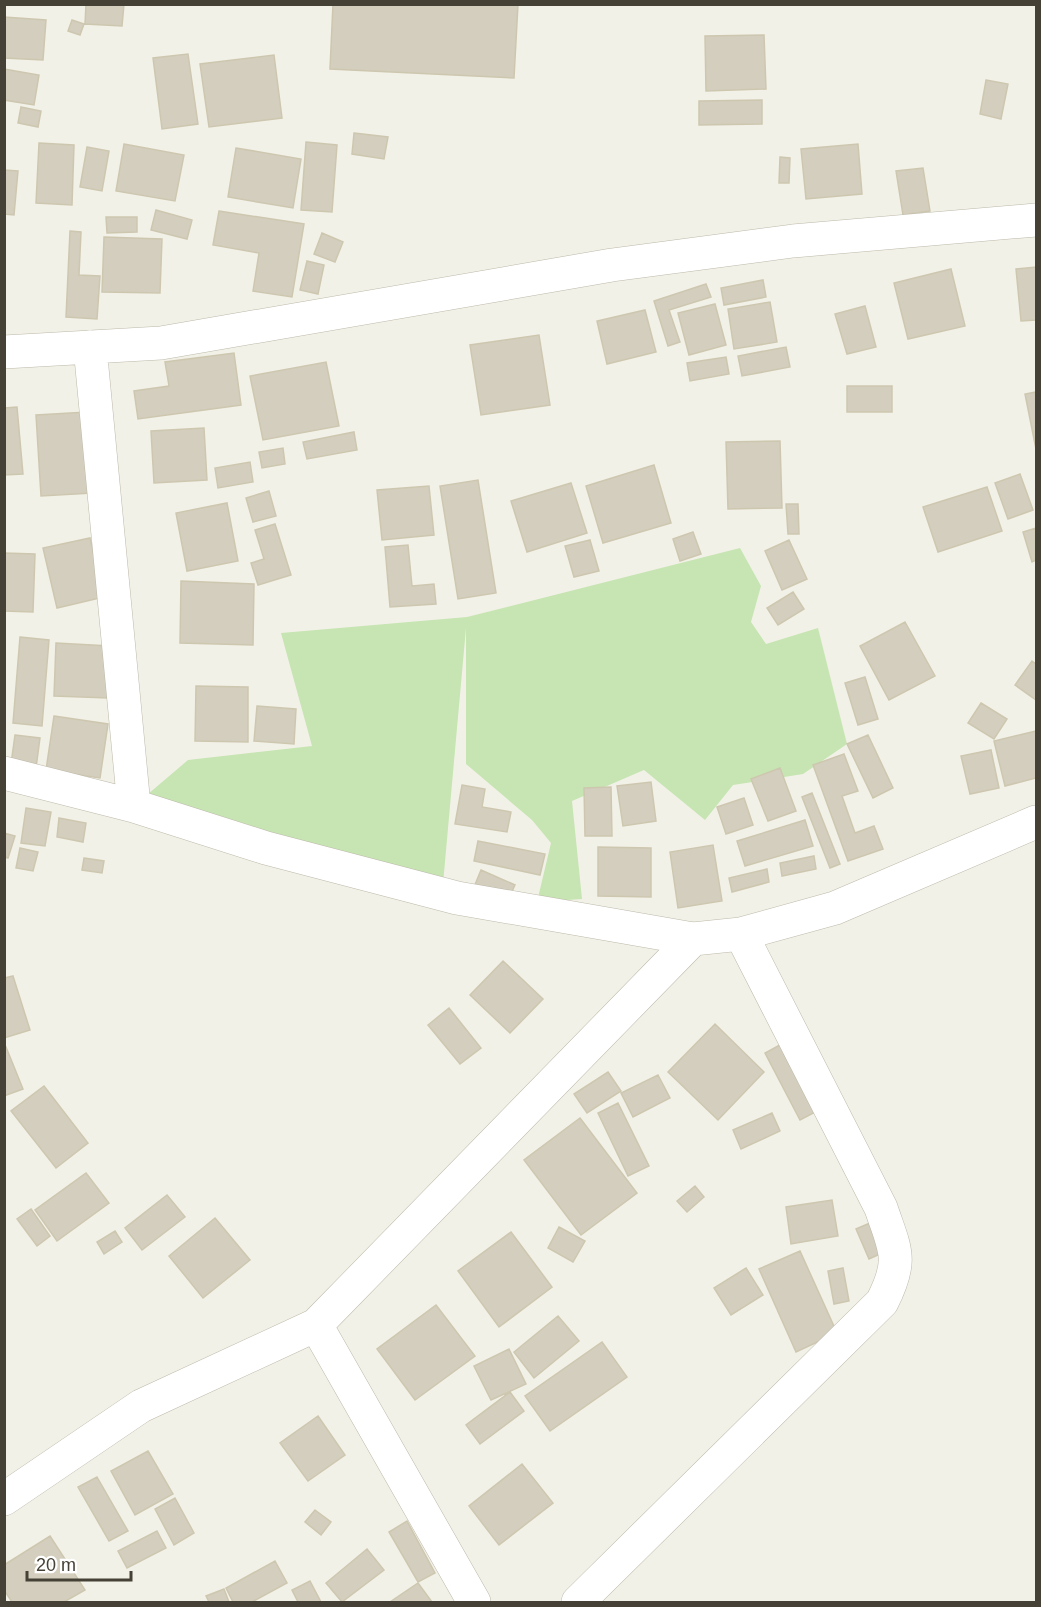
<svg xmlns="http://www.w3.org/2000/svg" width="1041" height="1607" font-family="Helvetica,sans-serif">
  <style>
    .green { fill: #c6e5b2 }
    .building { fill: #d3cebd; stroke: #cec7b0; stroke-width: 1.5 }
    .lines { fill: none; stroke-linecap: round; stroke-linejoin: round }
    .street-casing { stroke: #bdb9aa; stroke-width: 34 }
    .street { stroke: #fff; stroke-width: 33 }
  </style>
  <rect width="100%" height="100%" fill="#f2f1e7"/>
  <path class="green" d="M740,548l21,38 -10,36 15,22 52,-16 29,116 -44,30 -70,11 -28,35 -61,-50 -72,31 10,98 -45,3 14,-59 -19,-23 -66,-56v-136l-24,267 -308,-89 54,-46 124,-14 -31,-113 186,-16z"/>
  <path class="building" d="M86,4h38l-2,22 -37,-2z
    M333,4h185l-4,74 -184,-9z
    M4,17l42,3 -3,40 -39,-2z
    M72,20l12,4 -4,11 -12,-4z
    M764,35l2,54 -60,2 -1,-55z
    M188,54l10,70 -36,5 -9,-71z
    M274,55l8,63 -73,9 -9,-63z
    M4,69l35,6 -5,30 -30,-5z
    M986,80l22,4 -7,35 -21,-5z
    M762,100v24l-63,1v-24z
    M21,107l20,4 -3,16 -20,-4z
    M354,133l34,4 -4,22 -32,-5z
    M306,142l31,3 -5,67 -31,-2z
    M39,143l35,2 -2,60 -36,-2z
    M124,144l60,11 -9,46 -59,-10z
    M858,144l4,50 -56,5 -5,-50z
    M87,147l22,4 -7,40 -22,-4z
    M236,148l65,11 -8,49 -65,-11z
    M780,157l10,1 -1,25h-10z
    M923,168l7,43 -27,4 -7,-44z
    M4,170l14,1 -4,44 -10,-1z
    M156,210l36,10 -5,19 -36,-9z
    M219,211l85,13 -12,73 -39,-6 6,-38 -46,-8z
    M106,217h31v15l-30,1z
    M70,231l11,1 -2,43 21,1 -3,43 -31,-2z
    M322,233l21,9 -8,20 -21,-8z
    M104,237l58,2 -2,54 -58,-1z
    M307,261l17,4 -6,29 -18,-4z
    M1036,267v53l-15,1 -5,-52z
    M951,269l14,57 -57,13 -14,-56z
    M763,280l3,17 -42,8 -3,-17z
    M706,284l5,13 -42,13 11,32 -12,4 -14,-45z
    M770,302l7,40 -43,7 -6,-40z
    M715,304l11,41 -37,10 -11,-42z
    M865,306l11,41 -29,7 -12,-40z
    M645,310l11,42 -49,12 -10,-43z
    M539,335l11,70 -69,10 -11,-70z
    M786,347l4,20 -48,9 -4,-20z
    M234,353l7,52 -103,14 -4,-28 35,-5 -4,-24z
    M726,357l3,17 -39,7 -3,-18z
    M326,362l13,64 -76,14 -13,-64z
    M847,386h45v26h-45z
    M1036,392v57l-11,-55z
    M17,407l6,67 -19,1v-67z
    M87,412l5,81 -51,3 -5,-81z
    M204,428l3,52 -53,3 -3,-52z
    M354,432l3,18 -50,9 -4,-17z
    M780,441l2,67 -54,1 -2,-67z
    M283,448l2,16 -23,4 -3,-16z
    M250,462l3,20 -35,6 -3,-20z
    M654,465l17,58 -68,20 -17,-57z
    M1020,474l13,36 -25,9 -13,-36z
    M478,480l18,113 -38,6 -18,-113z
    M571,483l16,50 -60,19 -16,-51z
    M429,486l5,49 -52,5 -5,-50z
    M987,487l15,44 -64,21 -15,-45z
    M269,491l7,25 -23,6 -7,-24z
    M227,503l11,58 -51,10 -11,-58z
    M786,504h12l1,30h-11z
    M275,524l16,51 -33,10 -7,-22 13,-4 -9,-29z
    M1036,528v32l-4,2 -9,-30z
    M693,532l8,22 -21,7 -7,-22z
    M90,538l14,59 -47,11 -14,-60z
    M590,540l9,31 -25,6 -9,-31z
    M789,540l18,39 -25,11 -17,-39z
    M408,545l4,41 22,-2 2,20 -46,3 -5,-60z
    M4,553l31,1 -2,58 -29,-1z
    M181,581l73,3 -1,61 -73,-2z
    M793,592l11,17 -26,16 -11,-17z
    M905,622l30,54 -46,24 -29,-54z
    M20,637l29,3 -7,86 -29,-3z
    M56,643l54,3 -2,52 -54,-2z
    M1032,661l4,3v36l-21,-15z
    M865,677l13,42 -20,6 -13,-42z
    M196,686l52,1v55l-53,-1z
    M981,703l26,16 -13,20 -26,-16z
    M257,706l39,3 -2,35 -40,-3z
    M54,716l54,8 -8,54 -54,-8z
    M1036,731v47l-31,8 -11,-45z
    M15,735l25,3 -4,30 -25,-4z
    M868,735l25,53 -20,10 -26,-54z
    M991,750l8,38 -29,6 -9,-38z
    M844,754l14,37 -16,5 13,37 19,-7 9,23 -35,12 -35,-96z
    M780,768l16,43 -28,10 -17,-42z
    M651,782l5,39 -33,5 -6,-40z
    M462,785l23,4 -3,18 29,5 -4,20 -52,-8z
    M611,787l1,49h-27l-1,-48z
    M812,793l28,71 -10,4 -28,-71z
    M744,798l9,27 -27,9 -9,-27z
    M26,808l25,4 -6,34 -24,-3z
    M59,818l27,5 -3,19 -26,-5z
    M805,820l8,26 -68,20 -8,-25z
    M4,833l11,3 -7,22 -4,-1z
    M478,841l67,13 -5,21 -66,-14z
    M713,845l9,56 -44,7 -8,-56z
    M598,847l53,1v49l-53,-1z
    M20,848l18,4 -5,19 -17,-3z
    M814,856l2,13 -34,7 -2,-13z
    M84,858l20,3 -2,12 -20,-3z
    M767,869l2,13 -37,10 -3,-14z
    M481,870l34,15 -8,17 -33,-15z
    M503,961l40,38 -33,34 -40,-38z
    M13,976l17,54 -26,8v-60z
    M449,1008l32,40 -21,16 -32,-39z
    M715,1024l49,48 -46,48 -50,-48z
    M787,1041l36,67 -23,12 -35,-67z
    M6,1047l17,42 -19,7v-48z
    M608,1072l13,19 -34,22 -13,-19z
    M658,1075l12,23 -37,19 -12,-24z
    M44,1086l44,57 -32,25 -45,-57z
    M618,1103l31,63 -21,10 -30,-63z
    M772,1113l8,18 -39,18 -8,-19z
    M580,1118l57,75 -56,42 -57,-75z
    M86,1173l23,30 -52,38 -22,-31z
    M695,1186l9,11 -17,15 -10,-11z
    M167,1195l18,22 -43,33 -17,-22z
    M832,1200l6,36 -47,8 -5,-37z
    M31,1209l19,27 -13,10 -20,-27z
    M215,1218l35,42 -47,38 -34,-42z
    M877,1220l12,30 -20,9 -13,-30z
    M559,1227l26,14 -12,21 -25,-14z
    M115,1231l7,11 -18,12 -7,-12z
    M511,1232l41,55 -53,40 -41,-56z
    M800,1251l37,82 -41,19 -37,-83z
    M746,1268l17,27 -32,20 -17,-27z
    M843,1268l6,33 -15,3 -6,-33z
    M436,1305l39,51 -60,44 -38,-51z
    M558,1316l21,25 -45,37 -20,-26z
    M602,1342l25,35 -77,54 -25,-35z
    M509,1349l17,35 -35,16 -17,-34z
    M510,1392l14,19 -44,33 -14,-19z
    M318,1416l27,39 -37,26 -28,-38z
    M148,1451l25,43 -38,21 -24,-44z
    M522,1464l31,39 -54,42 -30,-39z
    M97,1477l31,54 -19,10 -31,-54z
    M175,1498l19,35 -20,12 -19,-36z
    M315,1510l16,12 -10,13 -16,-13z
    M407,1521l28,52 -17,9 -29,-50z
    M157,1531l9,17 -39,20 -9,-17z
    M50,1536l35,54 -21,12h-52l-8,-12v-25z
    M367,1549l17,21 -42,32 -16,-19z
    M275,1561l12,22 -35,19h-19l-7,-14z
    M310,1581l11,21h-23l-6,-12z
    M418,1583l14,19h-42z
    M224,1589l5,13h-20l-3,-6z"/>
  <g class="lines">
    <g class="street-casing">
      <path id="street" d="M90,347l44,459
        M4,352l157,-9 451,-78 181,-24 243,-21
        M4,773l130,33 132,42 191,50 236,41 48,-5 94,-26 201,-86
        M316,1325l158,277
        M4,1499l137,-93 175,-81 377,-386
        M578,1602l304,-300c22,-43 13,-52 -1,-94l-140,-274"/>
    </g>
    <use href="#street" class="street"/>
  </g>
  <rect width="1041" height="1607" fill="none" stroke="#454136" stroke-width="12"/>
  <path d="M27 1571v9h104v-9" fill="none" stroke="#454136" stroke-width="3"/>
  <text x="36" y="1571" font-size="18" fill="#454136" stroke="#ffffff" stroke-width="4.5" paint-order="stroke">20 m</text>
</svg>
